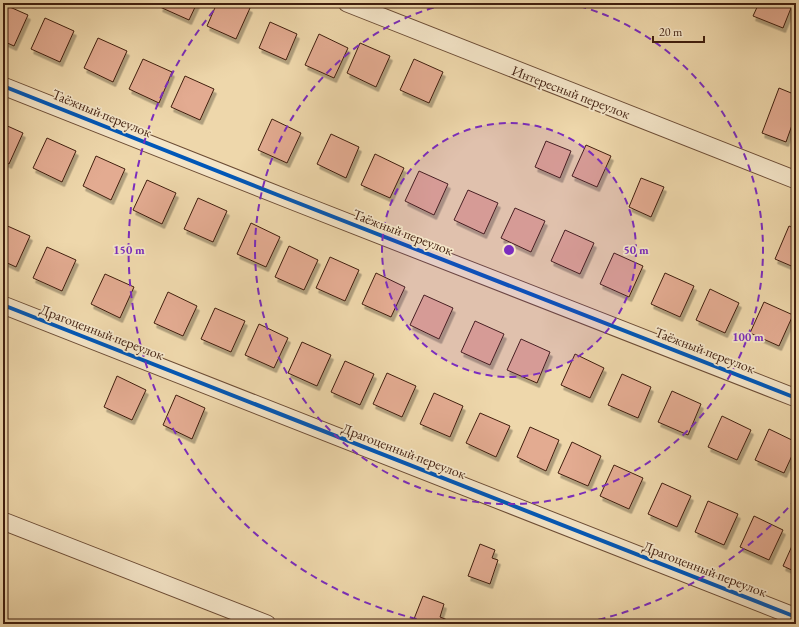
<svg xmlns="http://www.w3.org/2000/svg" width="799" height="627" font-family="'EB Garamond',serif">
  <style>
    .building { fill: #e3ab91; stroke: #401e0e; filter: url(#shadow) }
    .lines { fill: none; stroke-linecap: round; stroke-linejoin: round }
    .minor-casing { stroke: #6c4c35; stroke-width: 19 }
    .minor { stroke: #f4e5c8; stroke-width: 17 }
    .cycleway-casing { stroke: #f4e5c8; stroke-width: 6 }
    .cycleway { stroke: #0057b8; stroke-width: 4 }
    .ring { fill: none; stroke: #7b2cbf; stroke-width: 2; stroke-dasharray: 7 5 }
    .labels { text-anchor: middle; stroke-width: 3.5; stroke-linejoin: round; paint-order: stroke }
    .street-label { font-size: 14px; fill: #401e0e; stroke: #f4e5c8 }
    .centre { fill: #7b2cbf; stroke: #f4e5c8; stroke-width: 2 }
    .ring-label { font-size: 12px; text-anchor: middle; font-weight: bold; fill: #7b2cbf; stroke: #f4e5c8; stroke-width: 3.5; stroke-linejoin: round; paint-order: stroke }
  </style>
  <defs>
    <filter id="shadow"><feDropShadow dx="2.5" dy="4.5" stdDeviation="0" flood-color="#0004"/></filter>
  </defs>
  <rect width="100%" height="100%" fill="#eed7ab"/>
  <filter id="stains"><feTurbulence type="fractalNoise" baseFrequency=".005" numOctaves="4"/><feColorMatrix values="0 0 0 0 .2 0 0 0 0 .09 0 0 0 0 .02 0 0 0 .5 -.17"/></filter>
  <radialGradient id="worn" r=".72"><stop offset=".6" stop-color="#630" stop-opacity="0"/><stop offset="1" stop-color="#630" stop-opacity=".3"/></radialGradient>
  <path class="building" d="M162,3h35l-8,17 -29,-13z
    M217,3h21l12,5 -14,31 -29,-13z
    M759,3h34l-10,25 -30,-12z
    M3,4l25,11 -14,31 -11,-5z
    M45,18l29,13 -14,31 -29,-13z
    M270,22l27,12 -11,26 -27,-12z
    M319,34l29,14 -14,30 -29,-13z
    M98,38l29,13 -14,31 -29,-14z
    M360,43l30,13 -14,31 -29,-14z
    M143,59l29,13 -13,31 -30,-14z
    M414,59l29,13 -14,31 -29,-13z
    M185,76l29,13 -14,31 -29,-13z
    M779,88l17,7v19l-10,28 -24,-9z
    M272,119l29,14 -14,30 -29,-13z
    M3,124l20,9 -14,31 -6,-3z
    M331,134l28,13 -13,31 -29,-14z
    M47,138l29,13 -14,31 -29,-14z
    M546,141l25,10 -11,27 -25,-11z
    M586,145l25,11 -14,31 -25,-11z
    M375,154l29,14 -14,30 -29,-13z
    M96,156l29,13 -14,31 -28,-14z
    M419,171l29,13 -14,31 -29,-14z
    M641,178l23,9 -13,30 -22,-10z
    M147,180l29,13 -14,31 -29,-14z
    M468,190l30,13 -14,31 -30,-14z
    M198,198l29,13 -14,31 -29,-13z
    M515,208l30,13 -14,31 -30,-14z
    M251,223l29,14 -14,30 -29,-13z
    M3,224l27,12 -14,31 -13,-6z
    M789,226l7,3v39l-21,-9z
    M565,230l29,13 -14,31 -29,-13z
    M289,246l29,14 -14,30 -29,-13z
    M47,247l29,13 -14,31 -29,-13z
    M614,253l29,13 -14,31 -29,-13z
    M330,257l29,13 -14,31 -29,-13z
    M376,273l29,14 -14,30 -29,-13z
    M665,273l29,13 -14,31 -29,-13z
    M105,274l29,13 -14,31 -29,-14z
    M710,289l29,14 -14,30 -29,-13z
    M168,292l29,14 -14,30 -29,-13z
    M424,295l29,13 -14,31 -29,-14z
    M764,302l29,13 -14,31 -29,-13z
    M215,308l30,13 -14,31 -30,-13z
    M475,321l29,13 -14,31 -29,-13z
    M259,324l29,14 -14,30 -29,-13z
    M521,339l29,13 -13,31 -30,-13z
    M302,342l29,13 -14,31 -29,-13z
    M575,354l29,14 -14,30 -29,-13z
    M345,361l29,13 -14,31 -29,-13z
    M387,373l29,13 -14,31 -29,-13z
    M622,374l29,13 -13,31 -30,-13z
    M117,376l29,14 -14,30 -28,-13z
    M672,391l29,13 -13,31 -30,-13z
    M434,393l29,13 -13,31 -30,-13z
    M176,395l29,13 -13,31 -29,-14z
    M480,413l30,13 -14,31 -30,-14z
    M722,416l29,14 -14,30 -29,-13z
    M530,427l29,13 -13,31 -29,-14z
    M769,429l27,13v5l-12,26 -29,-13z
    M572,442l29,14 -13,30 -30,-13z
    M614,465l29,13 -14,31 -29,-13z
    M662,483l29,13 -14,31 -29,-13z
    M708,501l30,13 -14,31 -29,-13z
    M754,516l29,14 -14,30 -29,-13z
    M796,537v35l-13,-6z
    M480,544l15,6 -3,8 6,2 -8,24 -22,-8z
    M423,596l21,8 -4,13 15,6v1h-43z"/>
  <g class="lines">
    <g class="minor-casing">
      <path id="minor" d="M347,3l449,177
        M3,86l290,115 503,197
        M3,305l793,312
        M3,521l264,103"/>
    </g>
    <use href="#minor" class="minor"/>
    <g class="cycleway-casing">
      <path id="cycleway" d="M3,86l290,115 503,197
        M3,305l793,312"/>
    </g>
    <use href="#cycleway" class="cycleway"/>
  </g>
  <circle cx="509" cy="250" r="127" fill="#7b2cbf" fill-opacity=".12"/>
  <g class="ring">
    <circle cx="509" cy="250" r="127"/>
    <path d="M568 3A254 254 0 1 1 450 3"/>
    <path d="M796 499A380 380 0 0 1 578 624M440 624A380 380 0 0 1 220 3"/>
  </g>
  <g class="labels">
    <g class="street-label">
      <text transform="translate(571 92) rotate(21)" y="5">Интересный переулок</text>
      <text transform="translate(102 113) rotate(22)" y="5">Таёжный переулок</text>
      <text transform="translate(403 232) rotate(21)" y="5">Таёжный переулок</text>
      <text transform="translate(102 332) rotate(21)" y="5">Драгоценный переулок</text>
      <text transform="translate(705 350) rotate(21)" y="5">Таёжный переулок</text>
      <text transform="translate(404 451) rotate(21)" y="5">Драгоценный переулок</text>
      <text transform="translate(705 569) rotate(21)" y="5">Драгоценный переулок</text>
    </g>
  </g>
  <circle cx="509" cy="250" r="6" class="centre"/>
  <g class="ring-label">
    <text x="636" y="254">50 m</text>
    <text x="129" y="254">150 m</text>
    <text x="748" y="341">100 m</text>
  </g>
  <rect width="799" height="627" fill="none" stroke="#eed7ab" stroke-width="16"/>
  <rect x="4" y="4" width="791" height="619" fill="none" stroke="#401e0e" stroke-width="2"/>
  <rect x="8" y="8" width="783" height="611" fill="none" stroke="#401e0e"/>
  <path d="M653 36v6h51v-6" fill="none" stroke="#401e0e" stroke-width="2"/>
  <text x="659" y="36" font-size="12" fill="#401e0e" stroke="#f4e5c8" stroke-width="3" paint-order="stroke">20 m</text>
  <rect width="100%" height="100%" filter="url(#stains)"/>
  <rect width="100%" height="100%" fill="url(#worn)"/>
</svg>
